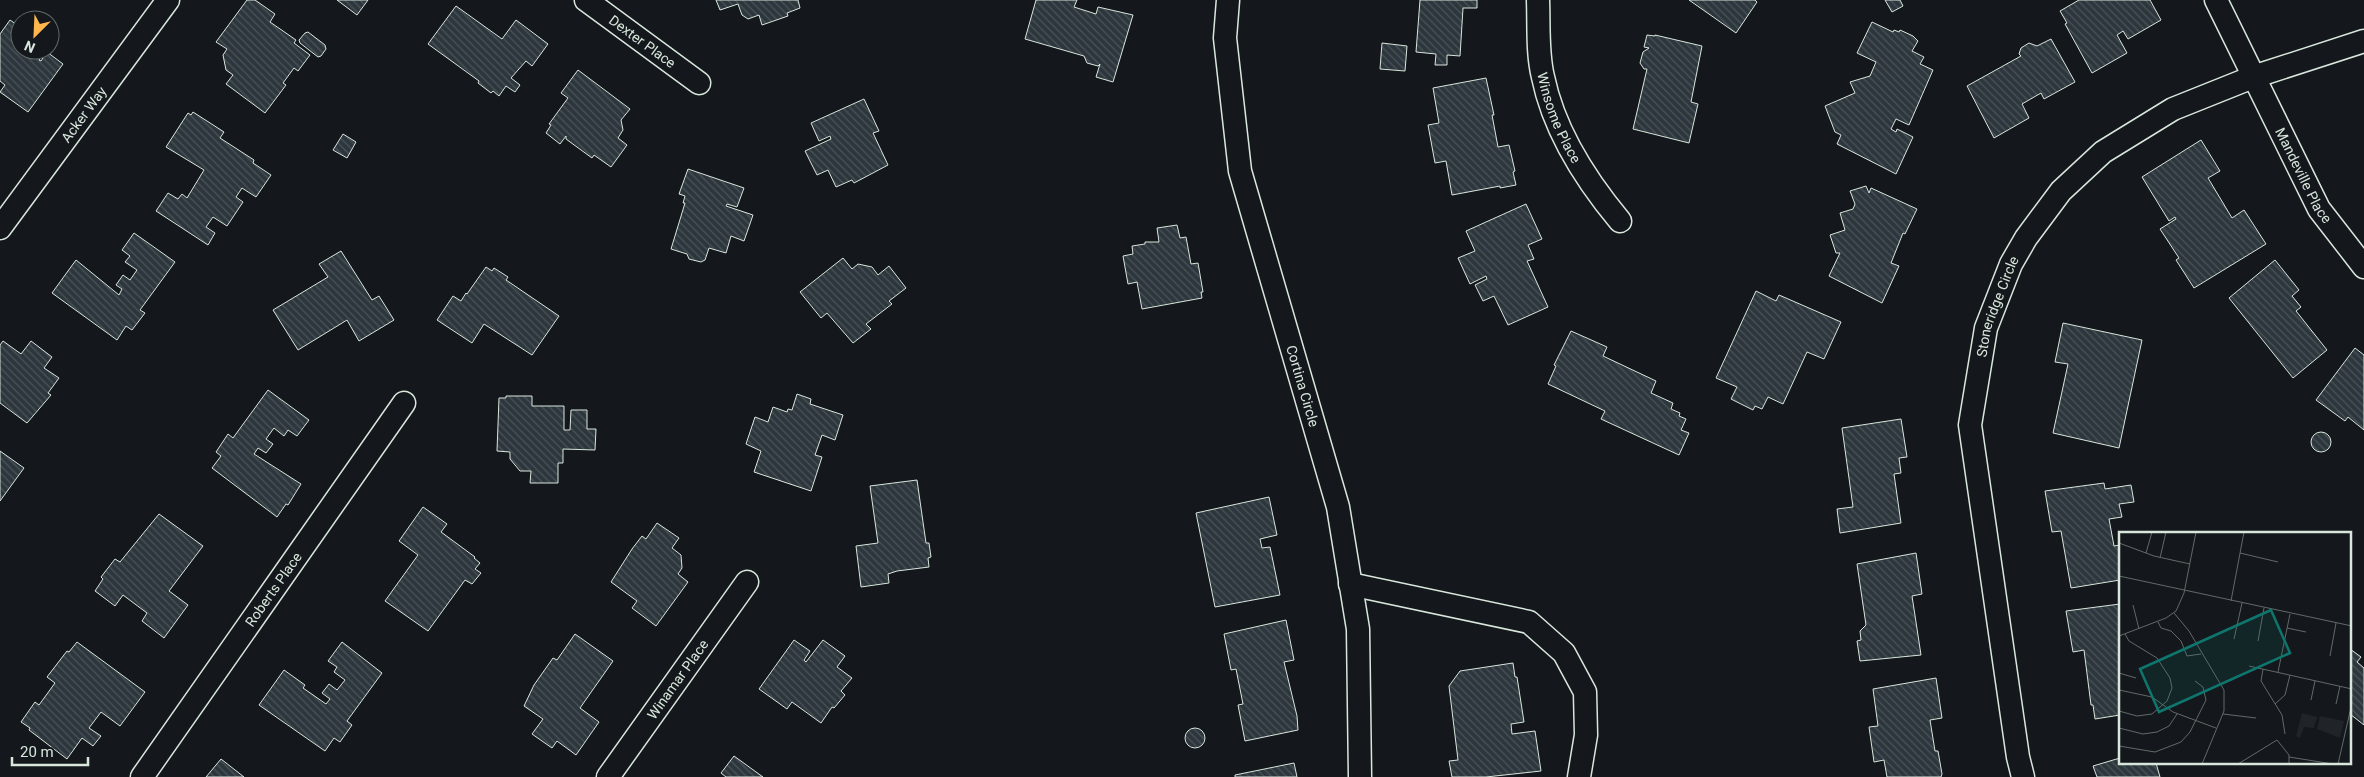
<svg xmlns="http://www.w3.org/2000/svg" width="2364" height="777" font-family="Roboto,sans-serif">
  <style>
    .building { fill: url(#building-back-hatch); stroke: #d8e6dc }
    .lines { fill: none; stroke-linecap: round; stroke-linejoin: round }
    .street-casing { stroke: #d8e6dc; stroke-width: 25 }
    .street { stroke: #14181c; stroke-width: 22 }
    .labels { text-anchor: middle; stroke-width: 4; stroke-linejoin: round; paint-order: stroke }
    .street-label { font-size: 14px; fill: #d8e6dc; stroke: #14181c }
    .inset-road { fill: none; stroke: #626a69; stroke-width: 1 }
    .view { fill: #0f766e; fill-opacity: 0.15; stroke: #0f766e; stroke-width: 2.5 }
    .inset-edge { fill: none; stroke: #d8e6dc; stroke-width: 2.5 }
  </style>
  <defs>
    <pattern id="building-back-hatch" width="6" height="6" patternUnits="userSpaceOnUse" patternTransform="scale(1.25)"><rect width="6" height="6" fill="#2c363c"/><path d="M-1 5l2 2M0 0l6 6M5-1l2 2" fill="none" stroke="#4a5358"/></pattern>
  </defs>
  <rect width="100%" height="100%" fill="#14181c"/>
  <path class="building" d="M247,0h8l20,14 -5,8 26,18 -2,3 16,12 -12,16 -4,-3 -11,15 3,2 -21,28 -39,-29 7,-9 -7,-5 -3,-15 4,-6 -11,-7z
    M337,0h31l-11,15z
    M716,0h82l2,8 -13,5 1,3 -26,9 -3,-10 -11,4 -6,-4 -4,-11 -18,6z
    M1036,0h41l-3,7 22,7 2,-7 35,8 -20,67 -17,-5 4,-13 -2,2 -11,-3 -3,-7 -59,-17z
    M1420,0h57v8h-14l-3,48 -13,-1v10h-12l1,-11 -20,-2z
    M1689,0h66l2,2 -21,31z
    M1885,0h15l3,6 -11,6z
    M2079,0h71l11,20 -33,19 -5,-8 -6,4 10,18 -35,20 -27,-49 2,-1 -7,-12z
    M456,6l46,33 14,-19 32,24 -16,22 -6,-5 -15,17 9,7 -5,7 -9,-6 -7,10 -6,-5 -2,2 -13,-10 1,-2 -51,-37z
    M10,20l10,7v23h26l-7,10 2,1 6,-9 16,12 -35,48 -28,-20 5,-7 -5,-4v-47z
    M1872,22l21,10 1,-2 5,2 1,-2 13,6 5,5 -6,10 12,6 -4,7 13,6 -24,55 -13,-6 -5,10 5,3 1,-3 16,8 -17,37 -59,-30 4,-9 -6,-3 -10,-26 30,-13 -5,-11 20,-6 6,-14 -19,-9z
    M308,32l17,13 1,4 -5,7 -3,1 -18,-14 -1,-3 6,-7z
    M1647,35l8,1v-1l47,11 -11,56 7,2 -9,39 -56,-14 14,-60h-3l-4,-6 3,-11 6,-4 -5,-1z
    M2051,39l24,43 -31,17 -3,-6 -19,11 7,14 -35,20 -27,-52 54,-30 -2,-2 2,-6 8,-5 8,3z
    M1382,43l25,3 -2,25 -25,-2z
    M578,70l52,39 -9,11 2,10 -5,8 9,7 -16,22 -17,-12 -2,3 -26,-19v-3l-6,8 -14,-11 5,-8 -2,-1 19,-26 -7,-5z
    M1486,78l8,37h-2l6,32 11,-2 6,26 -2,1 3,13 -16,3v-2l-48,9 -6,-34 -11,2 -7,-38 11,-2 -6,-35z
    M864,99l15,32 -6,2 15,32 -34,18 -2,-3 -16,7 -8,-17 -11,5 -12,-24 26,-12 -1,-3 -11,5 -8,-18z
    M193,112l31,20 -4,6 34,22 -1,3 18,12 -15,22 -14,-9 -6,9 7,5 -16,24 -14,-9 -7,10 9,6 -7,12 -52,-34 12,-18 10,6 4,-5 5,4 17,-28 -38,-23 22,-34 3,2z
    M343,134l13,8 -9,16 -14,-8z
    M2201,140l19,31 -12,7 24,40 12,-8 22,34 -72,44 -18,-28 3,-2 -19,-29 16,-10 -1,-2 -6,4 -27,-44z
    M688,169l56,19 -7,19 -10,-3 -1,2 27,9 -9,26 -13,-5 -5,17 -17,-5 -4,12 -4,2 -12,-3 -2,-5 -16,-5 14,-46h-2l2,-7 -6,-2z
    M1866,186l3,7 2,-5 46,21 -12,25 -2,-1 -12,30 8,3 -17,37 -53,-27 11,-23h-4l-6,-18 15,-5 -5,-17 13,-4 2,-5 -5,-13z
    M1526,204l16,35 -14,6 6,14 -7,2 21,46 -40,18 -14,-29 -11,5 -8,-16 12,-6 -1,-3 -16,8 -12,-26 17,-7 -9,-20z
    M1177,225l3,13 6,-1 5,27 7,-1 5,29h-2l1,6 -60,11 -5,-27 -9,2 -5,-28 10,-2 -1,-8 13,-2v-2h14l-2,-14z
    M134,233l41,29 -35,48 5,3 -13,17 -6,-4 -9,14 -65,-47 24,-33 43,35 3,-6 -6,-4 7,-10 7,5 7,-10 -12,-8 5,-6 -8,-6z
    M341,251l31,49 7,-4 15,24 -35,21 -12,-21 -49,30 -25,-40 55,-33 -9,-13z
    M843,258l9,11 6,-5 14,3 6,8 11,-9 17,22 -17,13 3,3 -26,20 5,5 -18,14 -26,-30 -6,5 -21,-26z
    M2275,260l24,30 -7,6 9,11 -5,4 31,39 -34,28 -64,-80z
    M486,267l6,4 2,-3 14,9 -2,3 53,36 -27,39 -48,-31 -12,19 -35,-23 16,-24 8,5 5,-8 1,1z
    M1756,291l20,10 3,-6 62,27 -17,37 -17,-7 -24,52 -15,-7 -6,12 -7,-3 -2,4 -22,-11 6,-12 -21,-9z
    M2063,323l79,17 -23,108 -66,-15 15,-69 -13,-2z
    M1571,331l36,16 -4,9 53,25 -5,12 22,10 -2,6 9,4 -1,3 7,3 -5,11 8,3 -10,22 -78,-36 4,-8 -57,-27 8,-18 -2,-1z
    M3,341l18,13 10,-13 21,16 -8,11 15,10 -11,15 3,2 -24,28 -27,-20v-58z
    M2355,348l9,7v75l-16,-13 -3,4 -29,-21z
    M268,390l41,30 -12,16 -9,-6 -4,6 -10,-8 -8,11 7,5 -7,9 -8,-5 -4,6 47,30 -13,21 -2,-1 -9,13 -65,-49 9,-12 -5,-4 12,-18 5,4z
    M797,394l14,5 -1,5 33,11 -8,25 -13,-5 -7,20 7,2 -11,34 -57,-19 7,-21 -15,-7 9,-27 13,5 5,-15 14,5 1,-3 4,1z
    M506,396h26v10h32v24h6l1,-20h16v19h9l-1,21 -32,-1v14h-5v20h-28l1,-12h-11l-10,-12v-7l-13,-1 2,-53h7z
    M1901,419l6,38 -8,1 2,15 -7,1 7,49 -61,10 -3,-24 16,-2 -11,-79z
    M2311 442a10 10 0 1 1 20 0a10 10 0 1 1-20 0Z
    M0,451l24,17 -24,33z
    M917,480l9,63h3l2,14 -3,1 1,9 -32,4 -9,3 1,9 -28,4 -5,-41 22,-3 -8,-57z
    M2104,483l1,6 26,-4 3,17 -15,2 3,13 -13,2 5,27 6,-1v35l-49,8 -10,-57 -9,1 -7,-41z
    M1269,497l8,38 -17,4 2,9 8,-1 10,48 -65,12 -19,-94z
    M423,507l24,17 -6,8 34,25 -1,1 6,5 -5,6 6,4 -9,11 -7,-4 -37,51 -43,-30 33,-46 -19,-14z
    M159,514l44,32 -34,45 19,14 -24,33 -22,-17 5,-8 -24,-18 -8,11 -20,-15 8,-12 -2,-2 14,-18 5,3z
    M657,523l22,15 -7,10 9,7 1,13 -4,6 10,8 -32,44 -24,-18 5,-7 -26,-19 21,-33 10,-13 4,3z
    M1916,553l6,41 -10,2 9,59 -61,6 -3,-20 4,-1 -1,-9 6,-6 -9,-61z
    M2120,604v111l-25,4 -2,-14h-2l-7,-55 -11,2 -7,-41z
    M1286,620l8,40 -10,2 13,54 1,14 -53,11 -7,-36 5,-1 -7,-35 -5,1 -7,-36z
    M575,634l38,27 -33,47 19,14 -23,33 -19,-14 -5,7 -20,-14 11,-15 -19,-13 10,-21 19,-27 4,2z
    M794,640l16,11 -6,9 2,2 17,-22 22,16 -8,11 15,11 -11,13 4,4 -11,13 -2,-1 -11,16 -29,-21 -5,7 -28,-20z
    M77,642l68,50 -25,34 -19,-14 -12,16 12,8 -8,10 -11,-8 -15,21 -38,-29 1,-2 -9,-6 14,-20 4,3 16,-22 -8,-6 20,-26 2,1z
    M342,642l40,31 -35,48 5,4 -12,17 -6,-4 -9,13 -66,-46 25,-35 21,15 -2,3 23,16 4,-5 -8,-6 7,-9 8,6 8,-10 -11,-8 3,-5 -9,-6z
    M2350,649l11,8 -4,5 7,6v57l-14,-11z
    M1513,663l2,14h2l7,45 -13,2 1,10 23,-3 6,40 -55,6h-34l-3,-16 9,-1 -9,-74 11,-15z
    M1936,678l6,40 -12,2 5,31h3l4,23 -1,3h-54l-3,-17 -10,2 -5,-35 9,-1 -5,-37z
    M1185 738a10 10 0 1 1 20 0a10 10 0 1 1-20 0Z
    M734,756l29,21h-37l-5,-4z
    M2120,758v5h36l4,14h-63l-4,-11z
    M221,759l23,18h-38z
    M1294,763l3,14h-62v-2z"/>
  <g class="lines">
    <g class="street-casing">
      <g id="street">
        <path id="s1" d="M586,0l113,83"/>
        <path id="s2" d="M1228,0l-3,38 15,133 98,336 20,122 2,148"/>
        <path id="s3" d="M1538,0c1,25 -1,53 5,77 11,54 42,102 77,144"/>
        <path id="s4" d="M2216,0l103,209 45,58"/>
        <path id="s5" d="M0,228l168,-228"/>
        <path d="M1350,584l179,38 35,31 21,39 1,43 -7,42"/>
        <path id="s6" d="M142,777l262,-374"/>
        <path id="s7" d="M608,777l139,-195"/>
        <path id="s8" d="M2023,777l-5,-20 -48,-332 16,-97 25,-64 15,-26 35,-47 42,-39 70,-43 80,-32 111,-36"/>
      </g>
    </g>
    <use href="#street" class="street"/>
  </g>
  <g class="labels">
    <g class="street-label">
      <text dy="5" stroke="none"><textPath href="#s1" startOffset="70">Dexter Place</textPath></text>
      <text dy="5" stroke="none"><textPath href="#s5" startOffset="141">Acker Way</textPath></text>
      <text dy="5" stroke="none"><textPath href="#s3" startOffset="121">Winsome Place</textPath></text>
      <text dy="5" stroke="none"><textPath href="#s4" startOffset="196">Mandeville Place</textPath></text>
      <text dy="5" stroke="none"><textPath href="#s8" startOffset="478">Stoneridge Circle</textPath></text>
      <text dy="5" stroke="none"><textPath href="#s2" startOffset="396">Cortina Circle</textPath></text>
      <text dy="5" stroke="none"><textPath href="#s6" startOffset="229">Roberts Place</textPath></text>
      <text dy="5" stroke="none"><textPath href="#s7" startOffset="120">Winamar Place</textPath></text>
    </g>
  </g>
  <g transform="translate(2119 532)">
    <rect width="232" height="232" fill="#14181c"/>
    <path d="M183,181l15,4 -3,11 -10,-1 -4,11 -4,-2zM201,184l24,5 -4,17 -23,-9z" fill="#202428"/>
    <path class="inset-road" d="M0,11l35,13 36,8M27,21l6,-21M121,21l38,9M41,26l6,-26M0,44l233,50M112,69l13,-69M14,73l6,24M55,81l15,18 35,59v21l-22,53M39,90l3,6 10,3 10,10 6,15 14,-2M168,96l19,4M0,104l47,-18 10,-7 8,-18 12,-61M115,107l8,-36M139,109l6,-33M211,124l6,-33M130,134l103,23M144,137l-2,12 21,34 3,19M159,140l12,-58M0,141l17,5M0,158l33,7 21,15 43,16M192,168l4,-19M156,172l10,-9 5,-20M217,172l4,-18M0,179l18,5 15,-2 15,-13 5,-13 -2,-10 -13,-20 -28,-17 -4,-7M104,182l33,4M0,196l24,6 14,-2 12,-6 8,-12M0,214l36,6 26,-10 9,-10 16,-32 -3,-13 -8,-6M170,225l44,7M119,232l39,-24 12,15v9M219,232l14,-61"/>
    <path class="view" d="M152,78l19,43 -131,59 -19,-43z"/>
    <rect width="232" height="232" class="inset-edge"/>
  </g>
  <g transform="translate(35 35) rotate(204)"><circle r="24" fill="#14181c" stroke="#626a69"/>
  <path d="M0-4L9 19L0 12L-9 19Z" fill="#ffb74d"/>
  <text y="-8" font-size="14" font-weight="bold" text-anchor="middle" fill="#d8e6dc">N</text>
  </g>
  <path d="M12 757v8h76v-8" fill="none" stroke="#d8e6dc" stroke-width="2.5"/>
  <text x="20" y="757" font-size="15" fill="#d8e6dc" stroke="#14181c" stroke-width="4" paint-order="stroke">20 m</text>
</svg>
